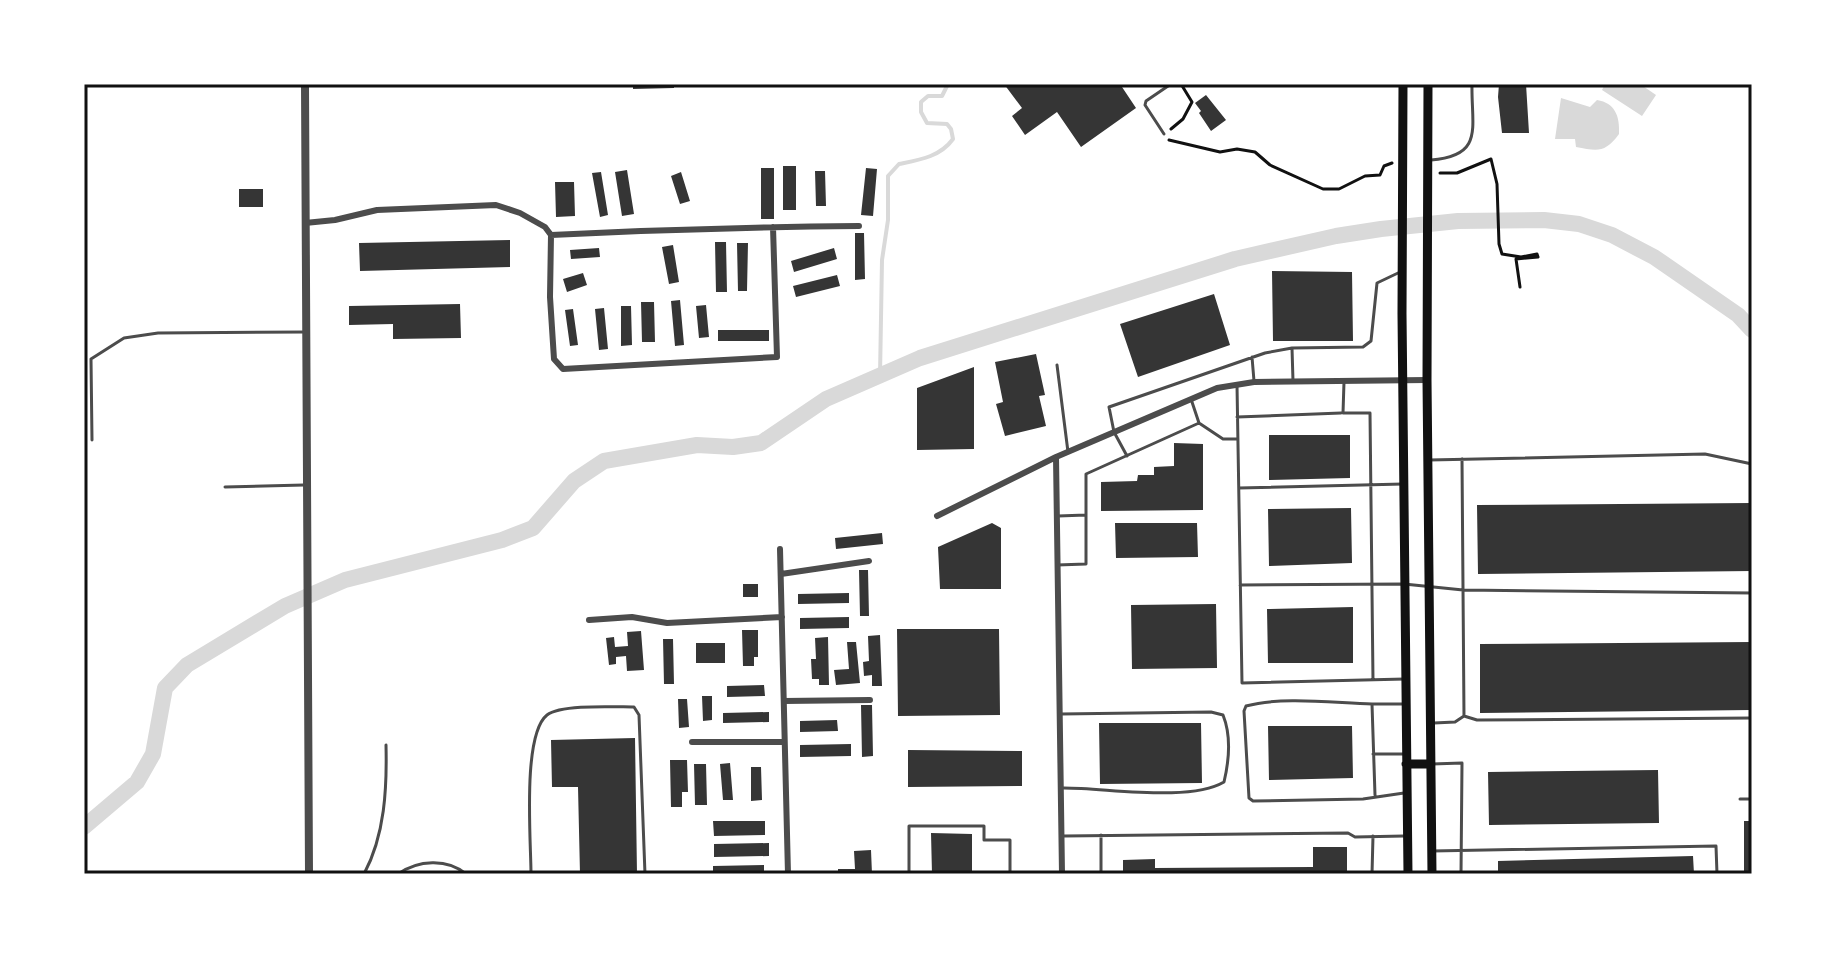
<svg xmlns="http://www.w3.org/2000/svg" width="1836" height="958" font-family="Jost,sans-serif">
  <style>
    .water { fill: #d9d9d9 }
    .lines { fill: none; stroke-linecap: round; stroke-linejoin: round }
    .stream { stroke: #d9d9d9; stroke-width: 4 }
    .canal { stroke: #d9d9d9; stroke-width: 16 }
    .building { fill: #353535 }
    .path { stroke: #111; stroke-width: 3 }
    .service { stroke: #4c4c4c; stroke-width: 3 }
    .minor { stroke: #4c4c4c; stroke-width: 6 }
    .tertiary { stroke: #4c4c4c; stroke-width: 8 }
    .secondary { stroke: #111; stroke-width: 9 }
    .neatline { fill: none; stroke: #111; stroke-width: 3 }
  </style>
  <rect width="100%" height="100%" fill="#fff"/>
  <path class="water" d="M1605,84h35l16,11 -14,21 -40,-26z
    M1561,98l29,9 7,-7c18,3 23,16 22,34 -14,19 -21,17 -43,13l-1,-8h-20z"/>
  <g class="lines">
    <path class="stream" d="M880,376l2,-116 6,-40v-44l11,-12c20,-4 41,-7 54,-25l-2,-10 -4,-5 -20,-1 -6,-11v-10l7,-6h14l6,-12"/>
    <path class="canal" d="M84,827l53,-45 16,-28 12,-66 22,-23 98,-59 60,-26 157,-40 31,-12 41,-47 30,-20 93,-16 36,2 28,-4 65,-44 94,-41 315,-99 101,-23 45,-7 77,-8 86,-1 35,4 33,11 42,22 84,58 14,15"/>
  </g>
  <path class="building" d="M633,84h41v4l-41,1z
    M1004,84h116l16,24 -55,39 -24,-35 -32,23 -13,-19 10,-8z
    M1499,84h27l3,49h-27l-4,-36z
    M1206,95l20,25 -15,11 -12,-18 2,-2 -6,-8z
    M783,166h13v44h-13z
    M761,168h13v51h-13z
    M866,168l11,1 -4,47 -12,-1z
    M627,170l7,44 -12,2 -7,-44z
    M815,171h10l1,35h-10z
    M601,172l7,43 -8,2 -8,-44z
    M681,172l9,29 -10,3 -9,-28z
    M555,182h19l1,34 -19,1z
    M239,189h24v18h-24z
    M855,233h9l1,46 -10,1z
    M510,240v27l-150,4 -1,-28z
    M715,242h11l1,50h-11z
    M737,243h11l-1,48h-9z
    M673,245l6,37 -10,2 -7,-37z
    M599,248l1,9 -29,2 -1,-9z
    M834,248l3,11 -43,13 -3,-11z
    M1272,271l80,1 1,69h-80z
    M583,273l4,12 -20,7 -4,-13z
    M837,275l3,11 -44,11 -3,-11z
    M1214,294l16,51 -92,32 -18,-53z
    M680,300l4,45 -9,1 -4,-45z
    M641,302h13l1,40h-13z
    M460,304l1,34 -68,1v-15l-44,1v-19z
    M706,305l3,32 -10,1 -3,-32z
    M621,306h10l1,39 -11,1z
    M604,308l4,41 -9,1 -4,-41z
    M573,309l5,36 -8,1 -5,-36z
    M718,330h51v11h-51z
    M1036,354l9,41 -6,1 7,30 -41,10 -9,-32 7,-2 -8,-40z
    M974,367v82l-57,1v-62z
    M1269,435h81v43l-81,2z
    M1174,443l29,1v66l-102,1v-29l36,-1 1,-6h16v-8l20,-1z
    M1752,503v68l-274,3 -1,-69z
    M1351,508l1,55 -83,3 -1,-57z
    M992,523l9,5v61h-61l-2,-42z
    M1115,523h82l1,34 -82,1z
    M882,533l1,11 -47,5 -1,-11z
    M859,570h9l1,46h-9z
    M743,584h15v13h-15z
    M849,593v10l-51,1v-10z
    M1216,604l1,64 -85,1 -1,-64z
    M1353,607v56h-85l-1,-54z
    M849,617v11l-49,1v-11z
    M897,629h102l1,86 -102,1z
    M742,630h16v27h-4v9h-11z
    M641,631l3,39 -17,1 -1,-15 -10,1v7l-7,1 -3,-27 8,-1 1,10 13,-1 -1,-14z
    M880,635l2,51h-10v-11l-8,1 -1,-14 6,-1 -1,-25z
    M828,637l1,48h-10v-6h-7l-1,-20h5l-1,-21z
    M663,639h10l1,45h-10z
    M847,642h9l4,41 -24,2 -2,-15 15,-1z
    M1752,642v68l-272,3v-69z
    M696,643h29v20h-29z
    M764,685l1,11 -38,1v-11z
    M702,696h10v24l-9,1z
    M678,699h9l2,28 -10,1z
    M861,705h11l1,51 -11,1z
    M769,712v10l-46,1v-10z
    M837,720l1,11 -38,1v-11z
    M1099,723h102l1,60 -102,1z
    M1268,726h84l1,52 -84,2z
    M635,738l2,136h-57l-2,-87h-26l-1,-47z
    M851,744v12l-51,1v-12z
    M908,750l114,1v35l-114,1z
    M670,760h17l1,32h-6v15h-11z
    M730,763l3,37h-10l-3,-36z
    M694,764h12l1,41h-12z
    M751,767h10l1,33 -11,1z
    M1658,770l1,53 -170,2 -1,-53z
    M713,821h52v14l-51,1z
    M1744,821h8v53h-8z
    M931,833l41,1v40h-40z
    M769,843v13l-55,1v-13z
    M1313,847h34v27h-224v-14l32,-1v9l158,-1z
    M871,850l1,24h-34v-5h17l-1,-18z
    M1693,856l1,18h-196v-13z
    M764,865v9h-51v-8z"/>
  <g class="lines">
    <path class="path" d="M1142,84h8
      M1171,129l12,-10 9,-17 -11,-18
      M1169,140l51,12 17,-3 18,3 15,13 53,24h16l26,-13 15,-1 4,-9 8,-3
      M1440,173h17l34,-14 6,25 2,60 3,10 19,3 16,-3 1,3 -22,2 4,28"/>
    <path class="service" d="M1164,134l-19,-29 1,-4 25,-17
      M1431,160c54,-4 40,-33 41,-76
      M1252,357l2,24
      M1057,365l11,87
      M1293,381l-1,-33 71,-1 8,-6 6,-58 21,-10
      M1344,382l-1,31h27l3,267
      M1237,385l5,298 163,-4
      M1237,417l104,-4
      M1199,423l24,16h15
      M92,440l-1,-81 33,-21 34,-5 148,-1
      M1127,456l-13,-24 -5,-25 156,-54 27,-5
      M1462,459l2,257 13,4 275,-2
      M1429,460l276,-6 47,10
      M225,487l79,-2
      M1239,488l164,-4
      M1058,516l28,-1
      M1057,565l29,-1v-90l113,-51 -8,-24
      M1240,585l164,-1 59,6 289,3
      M1372,704c-38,-1 -89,-8 -126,2l-2,5 5,87 4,3 110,-2 41,-6
      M1434,723l21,-1 9,-6
      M1373,754h32
      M1432,764l30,-1 -1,111
      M1061,788c42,-1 127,15 163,-6 5,-21 7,-47 -1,-67l-12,-3 -150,2
      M1375,795l-3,-91h33
      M1740,799h12
      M1101,835v39
      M1064,836l284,-3 7,4 49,-1
      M1432,851l284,-5 1,28
      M364,874c21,-39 23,-86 22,-129
      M398,874c20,-14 49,-16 68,0
      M531,874c0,-33 -9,-139 16,-159 14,-11 68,-8 87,-8l5,8 6,159
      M909,874v-48h75v14h26v34
      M1372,874l1,-38"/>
    <path class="minor" d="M305,223l30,-3 42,-10 119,-5 24,8 25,14 6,8
      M773,227l4,130 -214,12 -9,-10 -4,-62 1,-62c102,-5 205,-8 308,-9
      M1056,457l6,417
      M937,516l119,-59 161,-69 37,-6 173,-2
      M780,549l8,325
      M781,574l88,-13
      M589,620l43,-3 35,6 115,-6
      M784,701l86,-1
      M692,742h92"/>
    <path class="tertiary" d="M305,84l4,790"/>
    <path class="secondary" d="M1403,84l-1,230 6,560
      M1428,84l-1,296 5,494
      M1406,764h25"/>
  </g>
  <rect width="1836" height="958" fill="none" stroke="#ffffff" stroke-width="172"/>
  <rect x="86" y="86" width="1664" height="786" class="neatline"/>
</svg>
